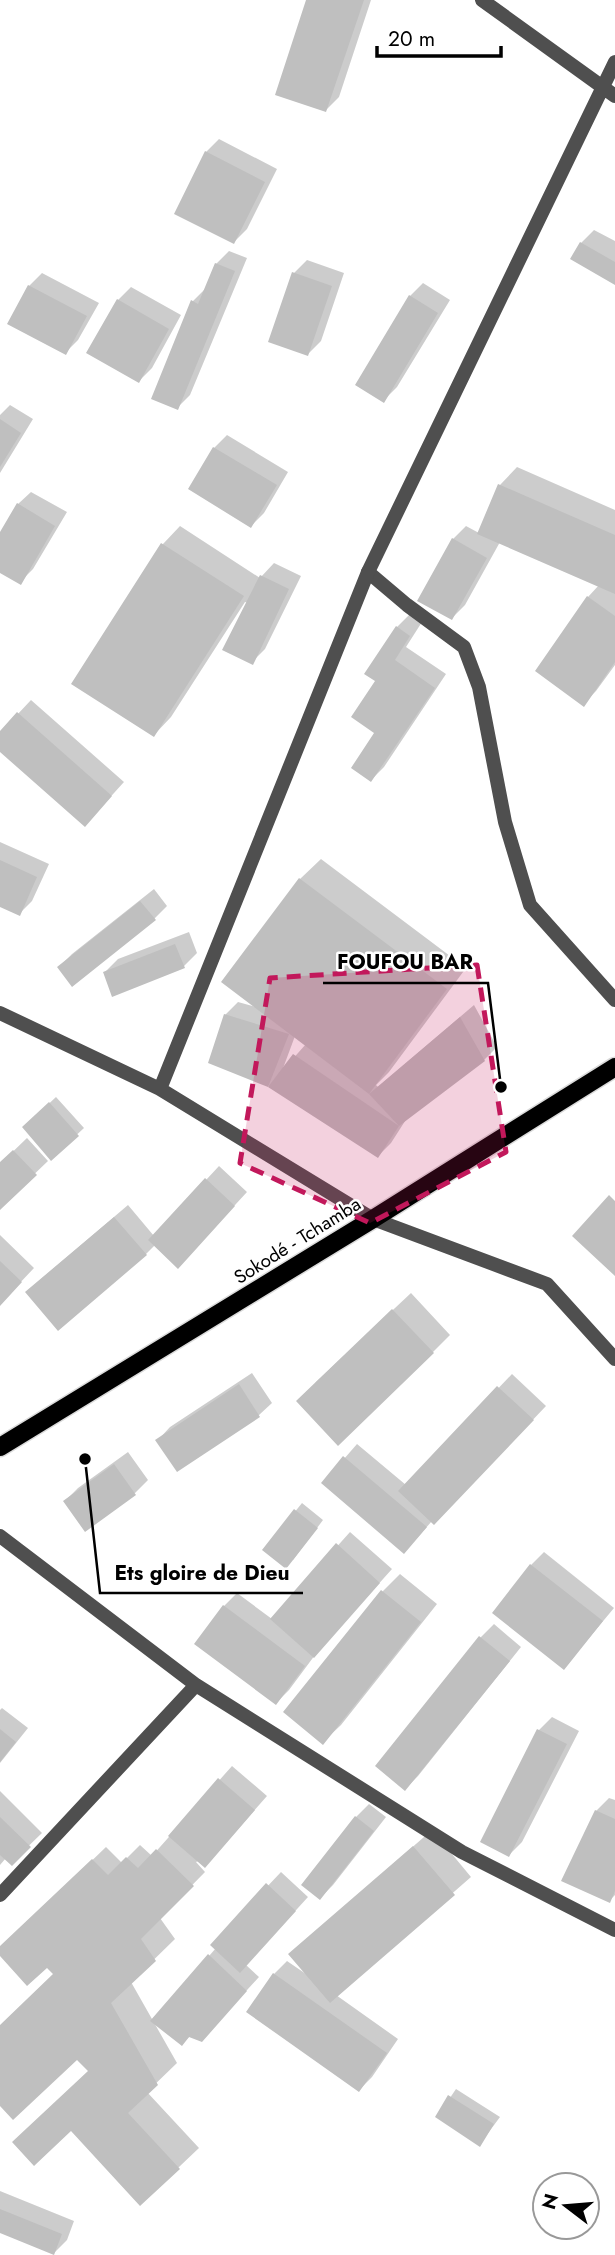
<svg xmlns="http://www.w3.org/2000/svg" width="615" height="2255" font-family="Jost,sans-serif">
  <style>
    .shadow { fill: #0003; fill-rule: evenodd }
    .building { fill: #bfbfbf }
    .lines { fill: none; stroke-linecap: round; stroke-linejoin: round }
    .primary-casing { stroke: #dbdbdb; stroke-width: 21 }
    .lane { stroke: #4f4f4f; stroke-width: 14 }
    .street { stroke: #4f4f4f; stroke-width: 14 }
    .primary { stroke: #000; stroke-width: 18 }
    .marked { fill: #c2185b; fill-opacity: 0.2; stroke: #c2185b; stroke-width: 5; stroke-dasharray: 14 9; stroke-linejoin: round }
    .labels { text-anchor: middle; stroke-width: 5; stroke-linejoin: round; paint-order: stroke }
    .street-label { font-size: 19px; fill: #000; stroke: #fff }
    .leader { fill: none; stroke: #000; stroke-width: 2.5 }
    .callout-dot { fill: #000; stroke: #fff; stroke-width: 2.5 }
    .callout-label { font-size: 21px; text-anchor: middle; font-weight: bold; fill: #000; stroke: #fff; stroke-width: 5; stroke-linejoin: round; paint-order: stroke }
  </style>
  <rect width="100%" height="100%" fill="#fff"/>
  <path class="shadow" d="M308,0h63l-32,97 -13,13z
    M219,139l58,30 -30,60 -13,13 -28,-90z
    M594,230l21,11v42l-43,-24 9,-16z
    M229,251l18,7 -57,137 -13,13 16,-107 14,-14 9,-23z
    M307,260l37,13 -23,68 -13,13 -14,-81z
    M42,273l57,30 -21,37 -13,13 -36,-67z
    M423,283l27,17 -53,87 -13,13 26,-104z
    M131,287l50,28 -29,53 -13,13 -21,-81z
    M10,405l23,14 -33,54v-58z
    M227,435l61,37 -24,41 -13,13 -37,-78z
    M517,467l98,43v155l-19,26 -13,13 -45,-34 50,-73 11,-12 -99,-43 -35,63 -13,13 1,-79 13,-13 13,7 21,-48z
    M31,492l36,20 -34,57 -13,13 -20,-11v-35l18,-32z
    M180,526l80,52 14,-15 27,13 -36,73 -13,13 -4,-59 -3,-1 -74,115 -17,18 -80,-52 89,-139z
    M410,614l12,8 -16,25 40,27 -62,93 -13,13 6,-47v-52l20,-54z
    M31,700l93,82 -39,43 -85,-76v-16z
    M0,842l49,22 -17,37 -13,13 -19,-9z
    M321,859l145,109 -77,104 -13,13 2,2 96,-82 23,42 -13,13 -77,58 -16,25 -13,13 -109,-70 -59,-24 15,-47 13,-13 18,5 -33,-25 77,-103zM295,1036l11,8 -24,27z
    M154,889l13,17 -13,13 -95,48 13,-13z
    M189,932l8,21 -13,13 -79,6 13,-13z
    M56,1097l28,31 -32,30 -28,-31z
    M27,1138l21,23 -48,46v-43z
    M219,1166l28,26 -56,61 -36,-8 -9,9 -106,26 88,-75 26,31z
    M0,1235l34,33 -34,36z
    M411,1293l39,42 -17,17 -118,31z
    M252,1373l20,30 -13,12 -101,25 12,-13z
    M512,1374l34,32 -99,104 -15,11 -15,17 -94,-55 34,-39 49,41z
    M128,1452l20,28 -13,13 -70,8 13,-13z
    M302,1503l21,17 -30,40 -28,-11z
    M350,1532l42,37 -77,86 -26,35 -13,13 -80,-59 28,-38 13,-13 35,26z
    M544,1552l70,56 -50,60 -33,-103z
    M400,1574l37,30 -96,121 -18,17 -37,-30 97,-121z
    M494,1624l27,23 -103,129 -13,13 -28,-23 104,-129z
    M2,1708l26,20 -28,35v-53z
    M552,1717l27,14 -57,111 -13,13 30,-125z
    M232,1766l35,30 -50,57 -21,9 9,10 -45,46 15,21 -44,43 46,81 -30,29 52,56 -59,56 -50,-133 -13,-14 -77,46v-77l55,-52 -8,-8 -47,-12v-5l106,-102 16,16 18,-18 12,11z
    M0,1791l42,42 -31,30 -5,-5 -6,7z
    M609,1798l6,2v95l-6,6 -13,-90z
    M369,1804l17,13 -53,68 -13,13 36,-81z
    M432,1830l39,47 -135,118 62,44 -26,38 -13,13 -85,-116 13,-13 19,13 -16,-20z
    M281,1872l27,25 -62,68 13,12 -45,49 -24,10 -8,8 -29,-24 63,-72 -4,-3z
    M456,2089l44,28 -20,27 -43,-27z
    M0,2191l74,30 -7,19 -13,13 -54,-22z"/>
  <path class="building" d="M306,0h58l-38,112 -51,-17z
    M205,151l60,31 -31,62 -60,-30z
    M580,242l35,20v23l-45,-26z
    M215,263l20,8 -57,139 -27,-11 40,-99 7,4z
    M292,272l40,14 -24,70 -40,-14z
    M28,285l59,31 -21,39 -59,-31z
    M409,295l29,18 -54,90 -29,-18z
    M117,299l52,30 -30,54 -53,-30z
    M0,419l21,14 -21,34z
    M213,447l64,38 -26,43 -63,-39z
    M498,484l117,51v59l-138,-60z
    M17,503l38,23 -34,59 -21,-12v-41z
    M452,538l35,20 -35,62 -35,-19z
    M161,543l83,53 -90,141 -83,-53z
    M260,575l29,14 -36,76 -31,-15z
    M587,596l28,20v46l-31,45 -49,-36z
    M396,626l14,10 -15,24 40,28 -64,94 -20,-14 23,-35 -23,-16 24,-36 -11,-7z
    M17,712l95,84 -27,31 -85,-75v-21z
    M0,860l37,17 -17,39 -20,-9z
    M299,878l148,111 -78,105 -148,-112z
    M140,901l16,19 -84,67 -15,-20z
    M175,944l10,24 -73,29 -9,-25z
    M224,1014l65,20 -21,53 -60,-24z
    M460,1017l25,44 -86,65 -21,32 -110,-71 25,-33 106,72 -30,-32z
    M49,1102l30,34 -28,25 -29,-34z
    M13,1150l24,25 -37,35v-48z
    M205,1178l30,28 -57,63 -30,-29z
    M609,1195l6,6v75l-43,-40z
    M114,1217l33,38 -89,76 -33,-39z
    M0,1261l22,21 -22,24z
    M392,1309l42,44 -96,93 -42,-45z
    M239,1384l21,33 -83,55 -22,-32z
    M497,1386l37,34 -100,105 -36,-34z
    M343,1456l84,71 -23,27 -83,-71z
    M114,1464l22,31 -51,37 -22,-31z
    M294,1509l24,19 -32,41 -24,-19z
    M336,1543l44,40 -66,75 -44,-39z
    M530,1564l73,57 -39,49 -72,-57z
    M381,1590l40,32 -98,123 -40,-33z
    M223,1605l82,61 -29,39 -82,-61z
    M479,1636l31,25 -105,130 -30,-25z
    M0,1729l16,13 -16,20z
    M537,1729l30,15 -58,113 -29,-15z
    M218,1778l37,32 -50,58 -37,-32z
    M595,1810l20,9v72l-5,12 -49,-22z
    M355,1816l19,15 -54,69 -19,-15z
    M0,1817l31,30 -19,19 -12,-11z
    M413,1846l42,49 -125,108 -42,-49z
    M156,1849l38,37 -53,53 15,22 -45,42 47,82 -30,28 52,56 -40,37 -69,-75 -37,35 -22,-24 76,-71 -11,-11 -64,60 -13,-14v-81l53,-51 -6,-6 -20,18 -27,-30v-10l92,-87 16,16 18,-18 12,11z
    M266,1883l30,28 -56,62 -30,-28z
    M208,1954l39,37 -45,51 -13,-5 -7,9 -32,-25z
    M273,1973l114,80 -28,39 -113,-80z
    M448,2095l46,29 -14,23 -45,-30z
    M0,2209l62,25 -8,21 -54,-22z"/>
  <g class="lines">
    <g class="primary-casing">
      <path id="primary" d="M0,1447l373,-228 242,-152"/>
    </g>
    <path class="lane" d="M368,572l39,33 57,42 15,40 26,135 25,83 85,95"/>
    <path class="street" d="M482,0l133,96
      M0,1013l160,76 213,130 174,65 68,75
      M160,1089l208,-517 247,-510
      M0,1536l196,149 266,167 153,78
      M0,1895l196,-210"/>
    <use href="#primary" class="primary"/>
  </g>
  <path class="marked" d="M477,965l29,187 -136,71 -130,-60 30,-185z"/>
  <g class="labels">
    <g class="street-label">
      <text transform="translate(297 1240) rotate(-32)" y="7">Sokodé - Tchamba</text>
    </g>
  </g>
  <path class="leader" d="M501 1087L488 983H323M85 1459L100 1593H303"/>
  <g class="callout-dot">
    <circle cx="501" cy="1087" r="7"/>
    <circle cx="85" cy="1459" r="7"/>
  </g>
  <g class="callout-label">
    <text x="405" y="969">FOUFOU BAR</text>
    <text x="202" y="1580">Ets gloire de Dieu</text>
  </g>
  <g transform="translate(566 2206) rotate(286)"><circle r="33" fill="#ffffff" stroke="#999999" stroke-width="2"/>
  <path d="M0-5L12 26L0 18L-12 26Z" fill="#000000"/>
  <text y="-10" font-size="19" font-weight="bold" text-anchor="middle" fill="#000000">N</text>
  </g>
  <path d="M377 46v10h124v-10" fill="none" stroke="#000000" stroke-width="3.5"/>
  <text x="388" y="46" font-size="21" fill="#000000" stroke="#ffffff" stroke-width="5" paint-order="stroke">20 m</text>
</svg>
